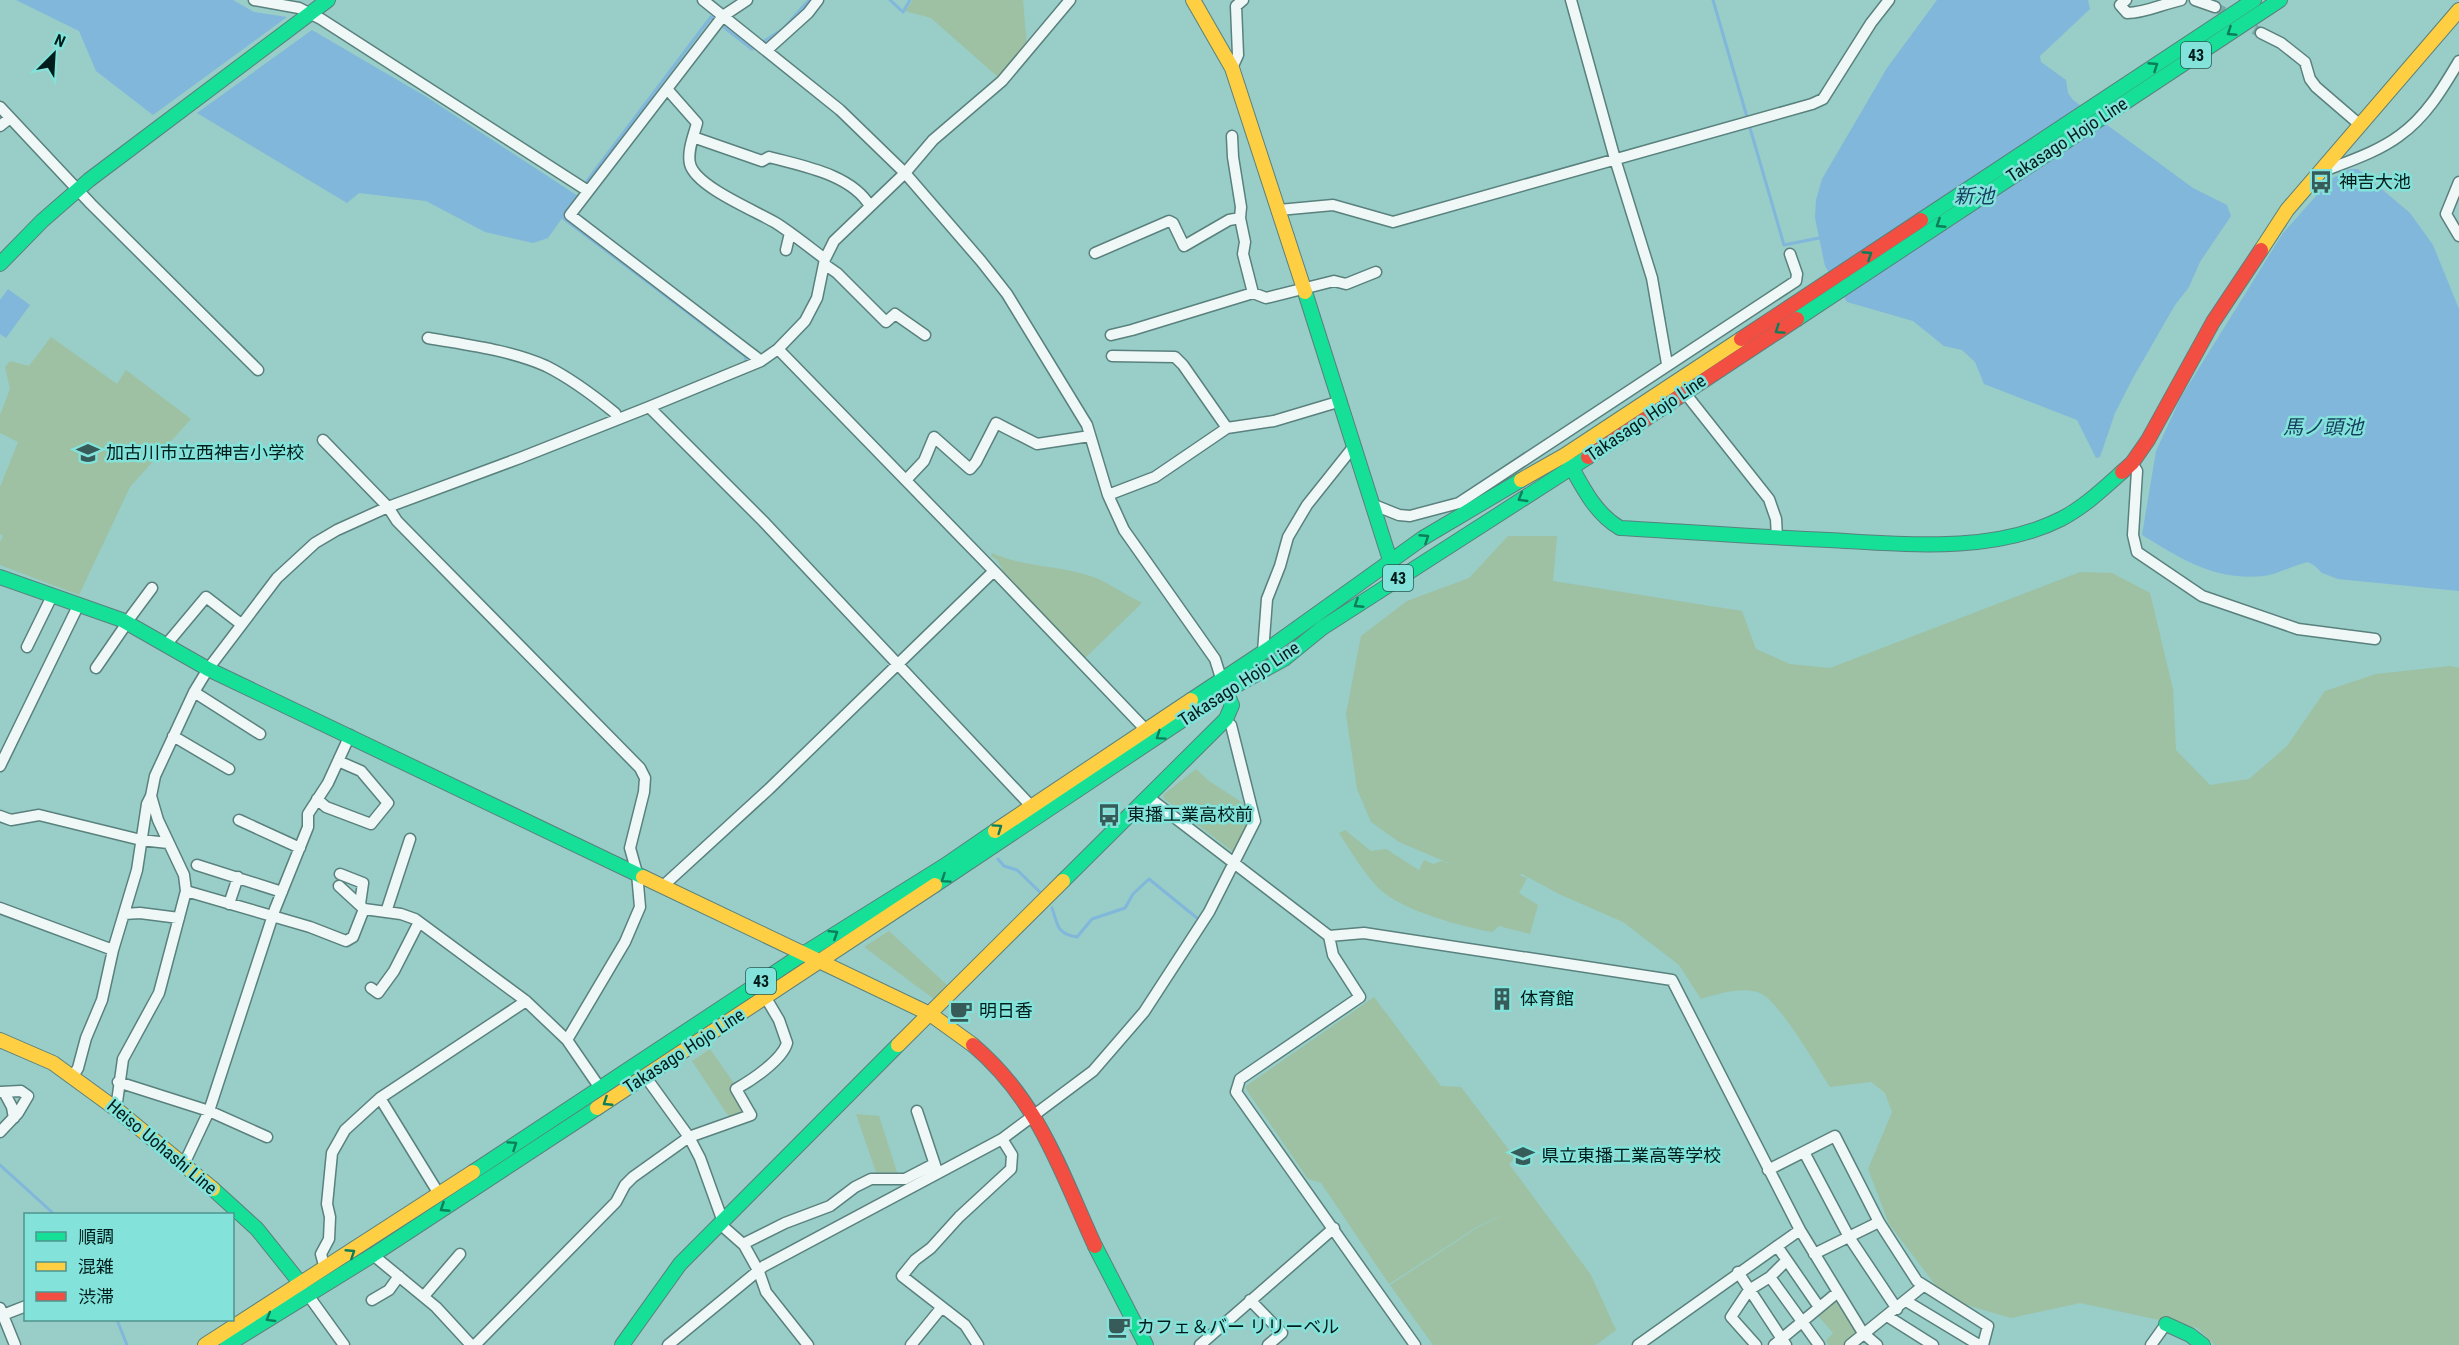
<svg xmlns="http://www.w3.org/2000/svg" width="2459" height="1345" font-family="'Roboto Condensed','Noto Sans JP',sans-serif">
  <style>
    .green { fill: #9dc1a2 }
    .water { fill: #81b7da }
    .lines { fill: none; stroke-linecap: round; stroke-linejoin: round }
    .stream { stroke: #81b7da; stroke-width: 3 }
    .street-tunnel { stroke: #7aaaa5; stroke-width: 10; stroke-dasharray: 10 5; stroke-linecap: butt }
    .street-casing { stroke: #59817d; stroke-width: 13 }
    .fast-casing { stroke: #59817d; stroke-width: 16 }
    .slow-casing { stroke: #59817d; stroke-width: 16 }
    .jam-casing { stroke: #59817d; stroke-width: 16 }
    .street { stroke: #f0f8f7; stroke-width: 10 }
    .fast { stroke: #16e098; stroke-width: 14 }
    .slow { stroke: #ffcf43; stroke-width: 14 }
    .jam { stroke: #f24e42; stroke-width: 14 }
    .oneway { stroke: #0b7e5a }
    .labels { text-anchor: middle; stroke-width: 5; stroke-linejoin: round; paint-order: stroke }
    .shield { fill: #83e3da; stroke: #275854; stroke-width: 1.5 }
    .shield-label { font-size: 16px; font-weight: bold; fill: #001d1b }
    .street-label { font-size: 18px; fill: #001d1b; stroke: #83e3da }
    .poi-label { font-size: 18px; fill: #001d1b; stroke: #83e3da; text-anchor: start }
    .water-label { font-size: 20px; font-style: italic; fill: #153d5f; stroke: #83e3da }
  </style>
  <rect width="100%" height="100%" fill="#99cdc8"/>
  <path class="green" d="M913,0h110l4,47 -28,31 -68,-60 -26,-7z
    M51,337l66,47 9,-14 65,49 -61,68 -51,108 -79,-30v-23l3,-6 -3,-2v-47l18,-45 -18,-9v-18l10,-26 -5,-22 5,-6 19,5z
    M1508,536h49l-4,45 189,30 14,38 34,15 40,4 250,-96 32,1 38,20 23,96 3,61 34,35 39,-6 38,-33 38,-55 51,-17 74,-8 9,2v677h-244l-18,-17 -117,-25 -69,15 -65,-19 -57,-75 -21,-55 24,-57 -7,-19 -14,-11 -41,5c-13,-20 -50,-85 -70,-94 -15,-7 -44,1 -59,6l-22,-34 -56,-43 -64,-28 -37,-20 -3,1 8,3 -8,15 19,12 -8,29 -31,-8 -7,6c-29,-5 -87,-21 -109,-40 -15,-12 -33,-42 -44,-59l6,-3 26,21 15,-2 33,21 5,-10 9,4 9,-3 18,7 -61,-26 -28,-20 -14,-33 -11,-75 15,-78 46,-35 62,-23z
    M992,553c28,13 65,13 95,22 20,5 35,19 54,27v2l-58,56 -83,-88 2,-3 -5,-9 -6,-4z
    M1196,769l13,12 40,26 4,12 -20,33 -70,-54 1,-4z
    M889,931l59,55 -14,13 -70,-52z
    M1374,997l67,89 20,1 54,71 -6,6 82,111 25,55 -20,15h-163l-43,-60 87,-57 37,-19 -37,18 -88,57 -68,-101 -13,-4 -62,-90v-3z
    M710,1049l26,37 -5,4 13,23 -13,7 -39,-59z
    M856,1114l23,2 19,59 -20,3z
    M1834,1299l22,33 -13,13h-14l-3,-4 7,-8 -15,-17z"/>
  <path class="water" d="M16,0h217l21,12 33,5 -134,98 -57,-44 -17,-40z
    M1937,0h151l2,9 -50,47 1,6 25,18 2,13 5,7 120,88 34,17 4,11 -31,46 -11,25 -14,18 -41,71 -19,37 -15,44 -4,1 -19,-38 -93,-36 -9,-22 -13,-12 -18,-4 -31,-25 -66,-19 -22,-36 -10,-48 1,-18 6,-21 65,-111z
    M312,30l113,66 153,100 -30,42 -15,5 -48,-11 -59,-31 -67,-8 -12,10 -150,-90z
    M2350,169h8l52,44 23,32 26,64v282l-121,-12 -16,-6 -7,-7 -7,-4c-15,3 -29,12 -44,14 -50,5 -82,-17 -122,-41l14,-84 25,-54 102,-164 48,-54z
    M8,289l22,16 -24,33 -6,-4v-34z"/>
  <g class="lines">
    <path class="stream" d="M890,0l13,12 7,-12
      M1713,0l34,117
      M1750,128l34,117 35,-7
      M584,185l127,-168 41,32 31,-20 26,-29
      M563,218l182,138 1,6
      M998,859l6,7 13,4 25,24
      M1052,908c6,16 4,26 25,29l15,-18 33,-11 8,-14 16,-15 48,39
      M0,1165l54,49
      M117,1320l10,25"/>
    <path class="street-tunnel" d="M2215,7l46,26"/>
    <g class="street-casing">
      <path id="street" d="M254,0l45,8 22,11 267,172
        M703,0l137,110 65,63 76,88 26,33 80,131 21,70 16,35 91,129 6,19
        M747,0l-24,16 -153,199 191,146
        M1571,0l44,159 37,119 15,86
        M2126,0l-6,5 7,8c19,0 35,-9 54,-13
        M2195,0l20,7
        M2261,33l20,10 24,19 5,17 6,8 43,37
        M767,50l41,-37 10,-13
        M1232,68l6,-13 -2,-49 7,-6
        M667,89l30,34c-3,12 -10,28 -7,41 6,23 66,47 86,59 17,11 33,24 49,36
        M0,107l91,97 167,166
        M0,126l10,-8
        M1232,136l1,21 8,50 -1,11 5,24 -2,12 10,39
        M693,137l69,24 7,-4c33,9 82,17 101,49
        M2319,173c27,-11 57,-20 80,-37 27,-19 44,-48 60,-75
        M2459,182l-13,32 13,22
        M1279,210l54,-5 60,17 419,-118 11,-5 48,-76 18,-23
        M786,250l4,-17
        M1095,253l74,-32 4,2 11,23 45,-26 11,-2
        M824,264l13,9 49,49 9,-8 30,21
        M1111,335l21,-5 121,-37 13,5 68,-17 12,3 30,-12
        M428,338c39,7 82,12 118,28 26,13 47,29 69,47l3,6
        M1112,356l63,1 8,8 44,63
        M1685,393l84,106 7,20 1,19
        M649,407l114,114 268,285
        M323,440l65,67 9,14 243,247 5,10 -1,14 -14,56 7,25 3,34 -15,35 -58,98
        M2132,463l5,8 -4,64 4,17 65,44 96,33 77,10
        M906,480l18,-19 10,-24 36,32 6,-7 20,-39 41,21 53,-8
        M1108,495l47,-18 72,-49 47,-7 67,-20
        M1374,505l25,10 11,1 49,-13 337,-222 1,-7 -7,-20
        M994,571l153,160
        M126,623l26,-35
        M165,646l41,-49 35,27
        M27,647l25,-51
        M1263,652l4,-53 13,-33 8,-29 19,-32 47,-59
        M96,668l31,-45
        M194,692l66,42
        M173,736l56,33
        M0,766l78,-160
        M1148,797l181,139 4,19 27,42 -120,82 -4,13 179,253
        M317,799l9,8 45,17 17,-21 -27,-32 -23,-10
        M0,816l11,4 28,-5 102,25 27,3
        M239,820l61,28
        M197,865l85,27
        M340,874l23,9 -3,21
        M339,886l25,23 37,5 14,5 111,82 41,39 33,48
        M663,886l106,-97 225,-218 -216,-222
        M186,891l124,36 36,14 7,-4 11,-28
        M229,904l9,-27
        M0,908l113,42
        M386,912l24,-73
        M124,914l16,-1 39,5
        M1329,936l35,-3 308,47 128,250 63,103 14,12
        M371,988l7,5 16,-22 25,-49
        M73,1076l5,-8 8,-30 16,-38 11,-50 24,-80 10,-66 4,-8
        M645,1076l44,61 62,-22 -15,-26c16,-9 46,-29 51,-46l-8,-23 -13,-22
        M118,1082l91,29 58,26
        M0,1092l21,-1 7,5 -10,17 -18,19
        M4,1092l8,15 2,11
        M380,1098l146,-97
        M116,1109l7,-50 36,-66 27,-102 -2,-16 -26,-55 -7,-24 4,-20 39,-84 14,-23 69,-91 38,-35 22,-13 51,-23 132,-49 129,-51 112,-46 17,-12 27,-28 12,-23 8,-39 9,-18 71,-68 28,-33 69,-59 68,-81
        M917,1111l20,60
        M1804,1152l45,85 48,72
        M184,1164l25,-53 66,-202 33,-82v-13l20,-31 22,-48
        M1768,1170l67,-34 44,86 38,59 71,45 -5,19
        M719,1223l25,22 15,27 7,20 42,53
        M743,1244l42,-21 45,-17 25,-19 16,-8h34l29,-15
        M1777,1246l42,61
        M1814,1254l65,-32
        M373,1255l63,52 35,38
        M325,1269l-4,-15 8,-15 1,-22 -3,-13 5,-51 13,-23 35,-32 59,96
        M1738,1272l48,73
        M1770,1277l49,68
        M308,1295l36,50
        M424,1296l36,-42
        M372,1300l17,-10 10,-14
        M1250,1300l32,33 -14,12
        M1906,1301l73,44
        M0,1308l15,37
        M0,1316l26,-10
        M1887,1316l46,29
        M475,1345l141,-143 9,-17 8,-8 56,-40 11,21 22,61
        M668,1345l96,-79 238,-127 91,-68 51,-59 65,-100 46,-91 -24,-96
        M911,1345l31,-38
        M978,1345l-13,-20 -63,-49 13,-16 16,-12 28,-31 52,-48 1,-14 -10,-16
        M1200,1345l134,-117
        M1638,1345l162,-115
        M1756,1345l-25,-28 18,-27 21,-13 16,-16
        M1774,1345l64,-53
        M1850,1345l73,-59
        M2151,1345l15,-21"/>
    </g>
    <g class="fast-casing">
      <path id="fast" d="M1921,220l333,-220
        M0,264l42,-43 47,-41 239,-180
        M1305,292l91,287
        M1797,319l483,-319
        M1567,459c14,25 27,54 53,69 70,4 139,9 209,12 74,4 163,14 232,-21 23,-12 42,-30 61,-47
        M0,577l122,43 86,49 435,208
        M1191,700l80,-53 152,-109 98,-58
        M1063,881l163,-162 6,-14 -10,-24
        M935,885l291,-194 58,-32 38,-31 266,-171
        M473,1172l330,-218 141,-88 51,-35
        M213,1189l44,40 44,55
        M1095,1246l51,99
        M2166,1324l24,11 13,10
        M227,1345l146,-90 224,-147
        M622,1345l58,-81 218,-219"/>
    </g>
    <g class="slow-casing">
      <path id="slow" d="M1193,0l39,68 73,224
        M2261,250l26,-40 172,-200
        M1521,480l44,-25 176,-116
        M995,831l196,-131
        M643,877l287,137 43,31
        M0,1040l53,23 63,46 97,80
        M898,1045l165,-164
        M597,1108l338,-223
        M205,1345l268,-173"/>
    </g>
    <g class="jam-casing">
      <path id="jam" d="M1741,339l180,-119
        M1588,457l209,-138
        M2122,472l10,-9 16,-23 65,-118 48,-72
        M973,1045c66,56 87,125 122,201"/>
    </g>
    <use href="#street" class="street"/>
    <use href="#fast" class="fast"/>
    <use href="#slow" class="slow"/>
    <use href="#jam" class="jam"/>
  </g>
  <defs><path id="oneway-chevron" d="M-2-3.5L2.5 0L-2 3.5" fill="none" stroke-width="1.6" stroke-linecap="round" stroke-linejoin="round" transform="scale(1.5)"/></defs>
  <g class="oneway">
    <use href="#oneway-chevron" transform="translate(2231 32) rotate(147)"/>
    <use href="#oneway-chevron" transform="translate(2154 66) rotate(-33)"/>
    <use href="#oneway-chevron" transform="translate(1940 224) rotate(147)"/>
    <use href="#oneway-chevron" transform="translate(1868 255) rotate(-33)"/>
    <use href="#oneway-chevron" transform="translate(1779 330) rotate(146)"/>
    <use href="#oneway-chevron" transform="translate(1522 498) rotate(149)"/>
    <use href="#oneway-chevron" transform="translate(1425 538) rotate(-33)"/>
    <use href="#oneway-chevron" transform="translate(1358 604) rotate(147)"/>
    <use href="#oneway-chevron" transform="translate(1160 736) rotate(146)"/>
    <use href="#oneway-chevron" transform="translate(998 828) rotate(-35)"/>
    <use href="#oneway-chevron" transform="translate(945 879) rotate(146)"/>
    <use href="#oneway-chevron" transform="translate(834 934) rotate(-32)"/>
    <use href="#oneway-chevron" transform="translate(607 1102) rotate(147)"/>
    <use href="#oneway-chevron" transform="translate(513 1145) rotate(-34)"/>
    <use href="#oneway-chevron" transform="translate(444 1208) rotate(147)"/>
    <use href="#oneway-chevron" transform="translate(351 1253) rotate(-33)"/>
    <use href="#oneway-chevron" transform="translate(270 1318) rotate(149)"/>
  </g>
  <defs>
    <g id="bus-bare" transform="scale(1.8)"><path d="M-5-6H5V4H4V6H2V4H-2V6H-4V4H-5ZM-3.5-4V0h7V-4ZM-3.5 1.2v1.5H-2V1.2ZM2 1.2v1.5H3.5V1.2Z" fill="#365b58" stroke="#83e3da" stroke-width="2.5" paint-order="stroke"/></g>
    <g id="school-bare" transform="scale(1.8)"><path d="M0-5L7-2L0 1L-7-2ZM-4 1L0 2.5L4 1V4Q0 6-4 4Z" fill="#365b58" stroke="#83e3da" stroke-width="2.5" paint-order="stroke"/></g>
    <g id="building-bare" transform="scale(1.8)"><path d="M-4-6H4V6H1V3H-1V6H-4ZM-2.5-4.3h1.7v1.8h-1.7ZM.8-4.3h1.7v1.8H.8ZM-2.5-1h1.7V.8h-1.7ZM.8-1h1.7V.8H.8Z" fill="#365b58" stroke="#83e3da" stroke-width="2.5" paint-order="stroke"/></g>
    <g id="cafe-bare" transform="scale(1.8)"><path d="M-5.5-4.5H6V0H3Q3 3.5 0 3.5H-2.5Q-5.5 3.5-5.5 0ZM3-3.2v2h1.7v-2ZM-6 4.5H4V6H-6Z" fill="#365b58" stroke="#83e3da" stroke-width="2.5" paint-order="stroke"/></g>
  </defs>
  <g fill-rule="evenodd">
    <use href="#bus-bare" x="2321" y="182"/>
    <use href="#school-bare" x="88" y="453"/>
    <use href="#bus-bare" x="1109" y="815"/>
    <use href="#building-bare" x="1502" y="999"/>
    <use href="#cafe-bare" x="961" y="1011"/>
    <use href="#school-bare" x="1523" y="1156"/>
    <use href="#cafe-bare" x="1119" y="1327"/>
  </g>
  <g class="labels">
    <g class="shield">
      <rect x="2181" y="42" width="30" height="26" rx="4.5"/>
      <rect x="1383" y="565" width="30" height="26" rx="4.5"/>
      <rect x="746" y="968" width="30" height="26" rx="4.5"/>
    </g>
    <g class="shield-label">
      <text x="2196" y="61">43</text>
      <text x="1398" y="584">43</text>
      <text x="761" y="987">43</text>
    </g>
    <g class="street-label">
      <text transform="translate(2067 140) rotate(-33)" y="6">Takasago Hojo Line</text>
      <text transform="translate(1646 418) rotate(-34)" y="6">Takasago Hojo Line</text>
      <text transform="translate(1239 684) rotate(-33)" y="6">Takasago Hojo Line</text>
      <text transform="translate(684 1051) rotate(-33)" y="6">Takasago Hojo Line</text>
      <text transform="translate(162 1147) rotate(40)" y="6">Heiso Uohashi Line</text>
    </g>
    <g class="poi-label">
      <text x="2339" y="188">神吉大池</text>
      <text x="106" y="459">加古川市立西神吉小学校</text>
      <text x="1127" y="821">東播工業高校前</text>
      <text x="1520" y="1005">体育館</text>
      <text x="979" y="1017">明日香</text>
      <text x="1541" y="1162">県立東播工業高等学校</text>
      <text x="1137" y="1333">カフェ＆バー リリーベル</text>
    </g>
    <g class="water-label">
      <text x="1974" y="203">新池</text>
      <text x="2323" y="434">馬ノ頭池</text>
    </g>
  </g>
  <rect x="24" y="1213" width="210" height="108" fill="#83e3da" stroke="#4f948e" stroke-width="1.5"/>
  <rect x="36" y="1232" width="30" height="9" fill="#16e098" stroke="#4f948e" stroke-width="1.5"/>
  <text x="78" y="1243" font-size="18" fill="#001d1b">順調</text>
  <rect x="36" y="1262" width="30" height="9" fill="#ffcf43" stroke="#4f948e" stroke-width="1.5"/>
  <text x="78" y="1273" font-size="18" fill="#001d1b">混雑</text>
  <rect x="36" y="1292" width="30" height="9" fill="#f24e42" stroke="#4f948e" stroke-width="1.5"/>
  <text x="78" y="1303" font-size="18" fill="#001d1b">渋滞</text>
  <g transform="translate(54 54) rotate(24)" stroke="#83e3da" stroke-width="4.5" paint-order="stroke">
  <path d="M0-4.5L10 22L0 15L-10 22Z" fill="#001d1b"/>
  <text y="-9" font-size="16" font-weight="bold" text-anchor="middle" fill="#001d1b">N</text>
  </g>
</svg>
